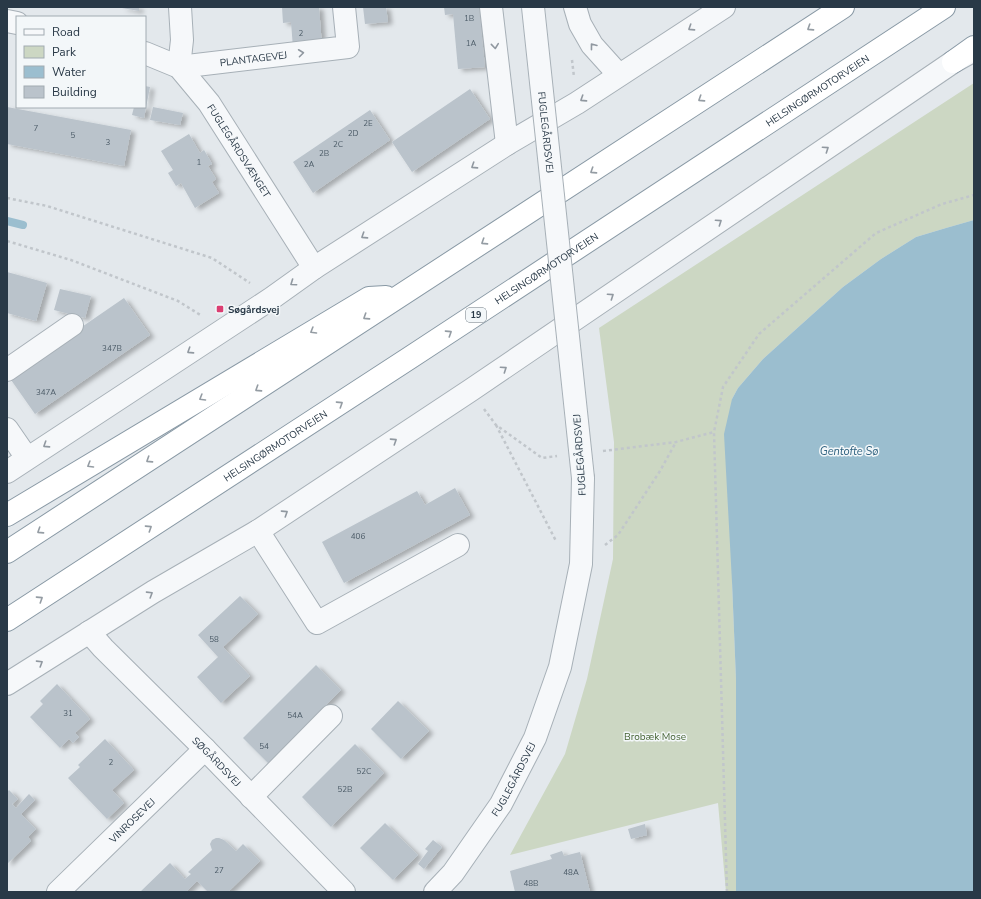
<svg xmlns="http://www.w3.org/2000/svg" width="981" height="899" font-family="'Nunito Sans',sans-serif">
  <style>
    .green { fill: #ccd7c3 }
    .water { fill: #9bbecf }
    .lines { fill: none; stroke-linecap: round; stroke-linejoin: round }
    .stream { stroke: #9bbecf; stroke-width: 8 }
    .building { fill: #bac3cb; filter: url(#shadow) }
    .minor-casing { stroke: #a7b0b7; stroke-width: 24 }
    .highway-casing { stroke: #8999a5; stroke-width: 24 }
    .path { stroke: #c1c6cb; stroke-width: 2.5; stroke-dasharray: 3 3; stroke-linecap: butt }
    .minor { stroke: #f6f8fa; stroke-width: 22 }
    .highway { stroke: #fff; stroke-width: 22 }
    .minor-bridge-casing { stroke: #a7b0b7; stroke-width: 24; stroke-linecap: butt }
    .minor-bridge { stroke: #f6f8fa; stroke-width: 22 }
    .oneway { stroke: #9098a0 }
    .oneway2 { stroke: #949ca3 }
    .poi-dot { fill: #db3e72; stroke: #f3f7f9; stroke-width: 1.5 }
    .labels { text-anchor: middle; stroke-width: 3; stroke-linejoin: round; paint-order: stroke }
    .number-label { font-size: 8px; fill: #4d5c68 }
    .shield { fill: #f3f7f9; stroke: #66727c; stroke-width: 1 }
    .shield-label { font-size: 9px; font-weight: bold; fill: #293947 }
    .street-label { font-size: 10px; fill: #293947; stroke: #f3f7f9 }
    .poi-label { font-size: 10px; font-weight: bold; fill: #293947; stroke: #f3f7f9; text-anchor: start }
    .park-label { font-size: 10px; fill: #466435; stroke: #f3f7f9 }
    .water-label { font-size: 11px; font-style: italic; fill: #2e617f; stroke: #f3f7f9 }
  </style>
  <defs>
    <filter id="shadow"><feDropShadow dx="4.5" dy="2.5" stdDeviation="2" flood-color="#0004"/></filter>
  </defs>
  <rect width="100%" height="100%" fill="#e3e8ec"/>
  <path class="green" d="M974,83v137l-28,8 -30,9 -35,22 -38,28 -49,44 -31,28 -25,29 -6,11v183l4,98v212h-10l-8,-89 -208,52 55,-101 22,-75 26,-120 1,-117 -15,-114z"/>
  <path class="water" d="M974,220v672h-238v-212l-4,-98 -8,-148 8,-35 6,-11 25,-29 31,-28 49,-44 38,-28 35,-22 30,-9z"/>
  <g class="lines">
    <path class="stream" d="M7,221l16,4"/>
  </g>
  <path class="building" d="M122,7h17v4l-17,-3z
    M282,7h37l3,39 -29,2 -2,-26 -8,1z
    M363,7h23l2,15 -23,2z
    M444,7h35l6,60 -27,2 -5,-55 -8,1z
    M145,86l5,1 -6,31 -12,-3 2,-8h11z
    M470,89l20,30 -78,53 -20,-30z
    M7,107l124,23 -7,36 -117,-22z
    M153,107l30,6 -3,12 -30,-5z
    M370,110l20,30 -77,53 -20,-31z
    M189,134l11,19 4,-3 8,14 -4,2 8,13 -4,3 7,11 -24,15 -14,-25 -5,3 -8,-13 5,-3 -12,-19z
    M7,272l40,11 -11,38 -29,-8z
    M60,289l31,7 -6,22 -31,-8z
    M124,298l26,37 -115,79 -26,-37z
    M455,488l15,27 -126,68 -22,-41 95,-51 8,14z
    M240,596l18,18 -35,33 27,29 -29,27 -24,-26 21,-20 -20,-22z
    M316,665l25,25 -73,73 -25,-25z
    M57,684l33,35 -15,14 4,4 -6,6 -4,-4 -9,9 -30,-31 13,-13 -3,-3z
    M398,701l31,30 -28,28 -30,-30z
    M105,739l29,31 -22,20 12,13 -17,16 -39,-41 12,-11 -2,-2z
    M355,744l29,29 -53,54 -29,-30z
    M9,790l9,9 -6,5 4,4 13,-14 6,6 -14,14 15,15 -8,8 3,4 -24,23v-72z
    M385,823l33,32 -25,25 -33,-32z
    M645,824l2,11 -16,4 -3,-10z
    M216,838h3l5,2 12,11 7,-7 17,17 -32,31h-20l-11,-11 -11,11h-46l30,-29 15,16 6,-5 -3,-2 24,-22 -2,-6 2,-4z
    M433,840l9,7 -18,22 -6,-5 10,-13 -3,-2z
    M562,851l2,5 16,-4 10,40h-26l-1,-1 -5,1h-43l-5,-21 42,-12 -2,-4z"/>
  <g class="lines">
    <g class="minor-casing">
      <g id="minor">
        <path d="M491,7l16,137"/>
        <path d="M575,7l5,17 12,21 27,30"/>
        <path d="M7,21l10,2"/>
        <path id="s1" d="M145,53l34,14 30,36 105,165"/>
        <path id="s2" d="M179,67l169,-20 -4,-40"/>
        <path d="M179,67l3,-27 -2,-33"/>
        <path d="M7,370l65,-45"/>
        <path d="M7,429l20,29"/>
        <path d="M7,472l265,-174 42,-30 193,-124 70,-41 147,-96"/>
        <path d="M258,531l59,92 141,-78"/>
        <path id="s3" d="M89,632l14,16 102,101 139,143"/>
        <path d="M7,684l146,-92 105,-61 213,-141 482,-328 16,-9"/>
        <path d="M251,797l80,-81"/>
        <path id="s4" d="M58,892l147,-143"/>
        <path id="s5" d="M435,892l18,-19 48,-69 34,-66 25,-71 21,-103 2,-86"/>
      </g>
    </g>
    <g class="highway-casing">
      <g id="highway">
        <path d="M953,62l21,-15"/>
        <path d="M7,515l362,-217 17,-1"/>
        <path d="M7,552l836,-545"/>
        <path id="s6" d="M7,620l404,-263 533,-350"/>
      </g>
    </g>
    <path class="path" d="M572,60l2,17
      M7,198l40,8 165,52 38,25
      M7,241l64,19 107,41 24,15
      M484,409l12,16 46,33 15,-2
      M496,425l60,116
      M603,451l73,-9 38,-10
      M605,545l13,-10 42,-64 16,-29
      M727,892l-13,-460 9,-45 36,-53 117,-101 66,-29 32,-9"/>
    <use href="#minor" class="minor"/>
    <use href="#highway" class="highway"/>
    <g class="minor-bridge-casing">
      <g id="minor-bridge">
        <path id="s7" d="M533,7l50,471"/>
      </g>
    </g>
    <use href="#minor-bridge" class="minor-bridge"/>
  </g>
  <defs><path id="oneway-chevron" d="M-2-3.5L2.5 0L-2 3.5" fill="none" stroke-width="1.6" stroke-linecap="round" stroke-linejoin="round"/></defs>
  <g class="oneway">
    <use href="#oneway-chevron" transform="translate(691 28) rotate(147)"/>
    <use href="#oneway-chevron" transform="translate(495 46) rotate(84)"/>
    <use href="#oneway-chevron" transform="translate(593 46) rotate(-128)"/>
    <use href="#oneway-chevron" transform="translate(301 53) rotate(-7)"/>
    <use href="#oneway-chevron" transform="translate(583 99) rotate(147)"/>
    <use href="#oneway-chevron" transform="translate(826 149) rotate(-34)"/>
    <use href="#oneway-chevron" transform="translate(474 166) rotate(147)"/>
    <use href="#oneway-chevron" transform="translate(719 222) rotate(-34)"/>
    <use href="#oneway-chevron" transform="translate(364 236) rotate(147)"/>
    <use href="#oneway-chevron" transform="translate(293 283) rotate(145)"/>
    <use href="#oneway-chevron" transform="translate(611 296) rotate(-34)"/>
    <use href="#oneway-chevron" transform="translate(190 351) rotate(147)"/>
    <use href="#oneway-chevron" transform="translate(504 369) rotate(-34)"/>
    <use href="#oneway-chevron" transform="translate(394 441) rotate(-33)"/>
    <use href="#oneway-chevron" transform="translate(46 445) rotate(147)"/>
    <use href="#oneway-chevron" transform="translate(285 513) rotate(-33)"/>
    <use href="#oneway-chevron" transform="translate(150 594) rotate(-32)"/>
    <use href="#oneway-chevron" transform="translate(40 663) rotate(-32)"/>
  </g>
  <g class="oneway2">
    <use href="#oneway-chevron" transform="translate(810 28) rotate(147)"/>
    <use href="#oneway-chevron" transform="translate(701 99) rotate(147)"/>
    <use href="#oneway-chevron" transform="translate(593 171) rotate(147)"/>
    <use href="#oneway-chevron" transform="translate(484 242) rotate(147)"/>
    <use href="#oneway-chevron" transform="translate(366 317) rotate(147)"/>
    <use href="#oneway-chevron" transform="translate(313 331) rotate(149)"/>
    <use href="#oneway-chevron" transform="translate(449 333) rotate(-33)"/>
    <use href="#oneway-chevron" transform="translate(258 389) rotate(147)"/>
    <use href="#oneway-chevron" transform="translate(202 398) rotate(149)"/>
    <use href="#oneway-chevron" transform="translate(340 404) rotate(-33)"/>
    <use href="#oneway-chevron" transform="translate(149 460) rotate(147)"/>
    <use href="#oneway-chevron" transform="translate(90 465) rotate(149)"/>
    <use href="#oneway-chevron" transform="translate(149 528) rotate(-33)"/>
    <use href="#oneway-chevron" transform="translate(40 531) rotate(147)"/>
    <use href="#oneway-chevron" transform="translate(40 599) rotate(-33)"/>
  </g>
  <rect class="poi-dot" x="216" y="305" width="8" height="8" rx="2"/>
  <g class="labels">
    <g class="number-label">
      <text x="469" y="21">1B</text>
      <text x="301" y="36">2</text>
      <text x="471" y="46">1A</text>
      <text x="368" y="126">2E</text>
      <text x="36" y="131">7</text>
      <text x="353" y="136">2D</text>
      <text x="73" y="138">5</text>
      <text x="108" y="145">3</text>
      <text x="338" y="147">2C</text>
      <text x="324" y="156">2B</text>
      <text x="199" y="165">1</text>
      <text x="309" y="167">2A</text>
      <text x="112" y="351">347B</text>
      <text x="46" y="395">347A</text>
      <text x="358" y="539">406</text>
      <text x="214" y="642">58</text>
      <text x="68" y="716">31</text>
      <text x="295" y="718">54A</text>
      <text x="264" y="749">54</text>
      <text x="111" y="765">2</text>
      <text x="364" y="774">52C</text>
      <text x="345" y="792">52B</text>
      <text x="219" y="873">27</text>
      <text x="571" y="875">48A</text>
      <text x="531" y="886">48B</text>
    </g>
    <rect class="shield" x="466" y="308" width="20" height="14" rx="3"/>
    <g class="shield-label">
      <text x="476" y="318">19</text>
    </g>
    <g class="street-label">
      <text dy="4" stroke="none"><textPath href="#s2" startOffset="75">PLANTAGEVEJ</textPath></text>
      <text dy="4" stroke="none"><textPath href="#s6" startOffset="968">HELSINGØRMOTORVEJEN</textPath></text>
      <text dy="4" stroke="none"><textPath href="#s7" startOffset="126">FUGLEGÅRDSVEJ</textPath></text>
      <text dy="4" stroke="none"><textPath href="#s1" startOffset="140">FUGLEGÅRDSVÆNGET</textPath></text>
      <text dy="4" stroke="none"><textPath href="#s6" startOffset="644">HELSINGØRMOTORVEJEN</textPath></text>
      <text dy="4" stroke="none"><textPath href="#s6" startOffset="320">HELSINGØRMOTORVEJEN</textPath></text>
      <text transform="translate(579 455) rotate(-94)" y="4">FUGLEGÅRDSVEJ</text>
      <text dy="4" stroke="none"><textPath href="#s3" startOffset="182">SØGÅRDSVEJ</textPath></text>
      <text dy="4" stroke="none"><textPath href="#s5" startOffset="138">FUGLEGÅRDSVEJ</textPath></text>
      <text dy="4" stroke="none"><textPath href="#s4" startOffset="103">VINROSEVEJ</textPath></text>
    </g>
    <g class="poi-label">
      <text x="228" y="313">Søgårdsvej</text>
    </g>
    <g class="park-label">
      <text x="655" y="740">Brobæk Mose</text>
    </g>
    <g class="water-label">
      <text x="849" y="455">Gentofte Sø</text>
    </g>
  </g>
  <rect width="981" height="899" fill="none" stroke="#293947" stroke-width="16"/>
  <rect x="16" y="16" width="130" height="92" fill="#f3f7f9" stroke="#a2abb2"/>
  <rect x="24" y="29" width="20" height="6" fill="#f6f8fa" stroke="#a2abb2"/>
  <text x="52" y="36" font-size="12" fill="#293947">Road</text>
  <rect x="24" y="46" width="20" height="12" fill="#ccd7c3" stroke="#a2abb2"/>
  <text x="52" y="56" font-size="12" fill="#293947">Park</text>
  <rect x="24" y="66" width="20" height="12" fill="#9bbecf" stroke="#a2abb2"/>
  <text x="52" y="76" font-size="12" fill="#293947">Water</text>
  <rect x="24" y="86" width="20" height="12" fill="#bac3cb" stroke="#a2abb2"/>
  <text x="52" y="96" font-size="12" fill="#293947">Building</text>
</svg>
